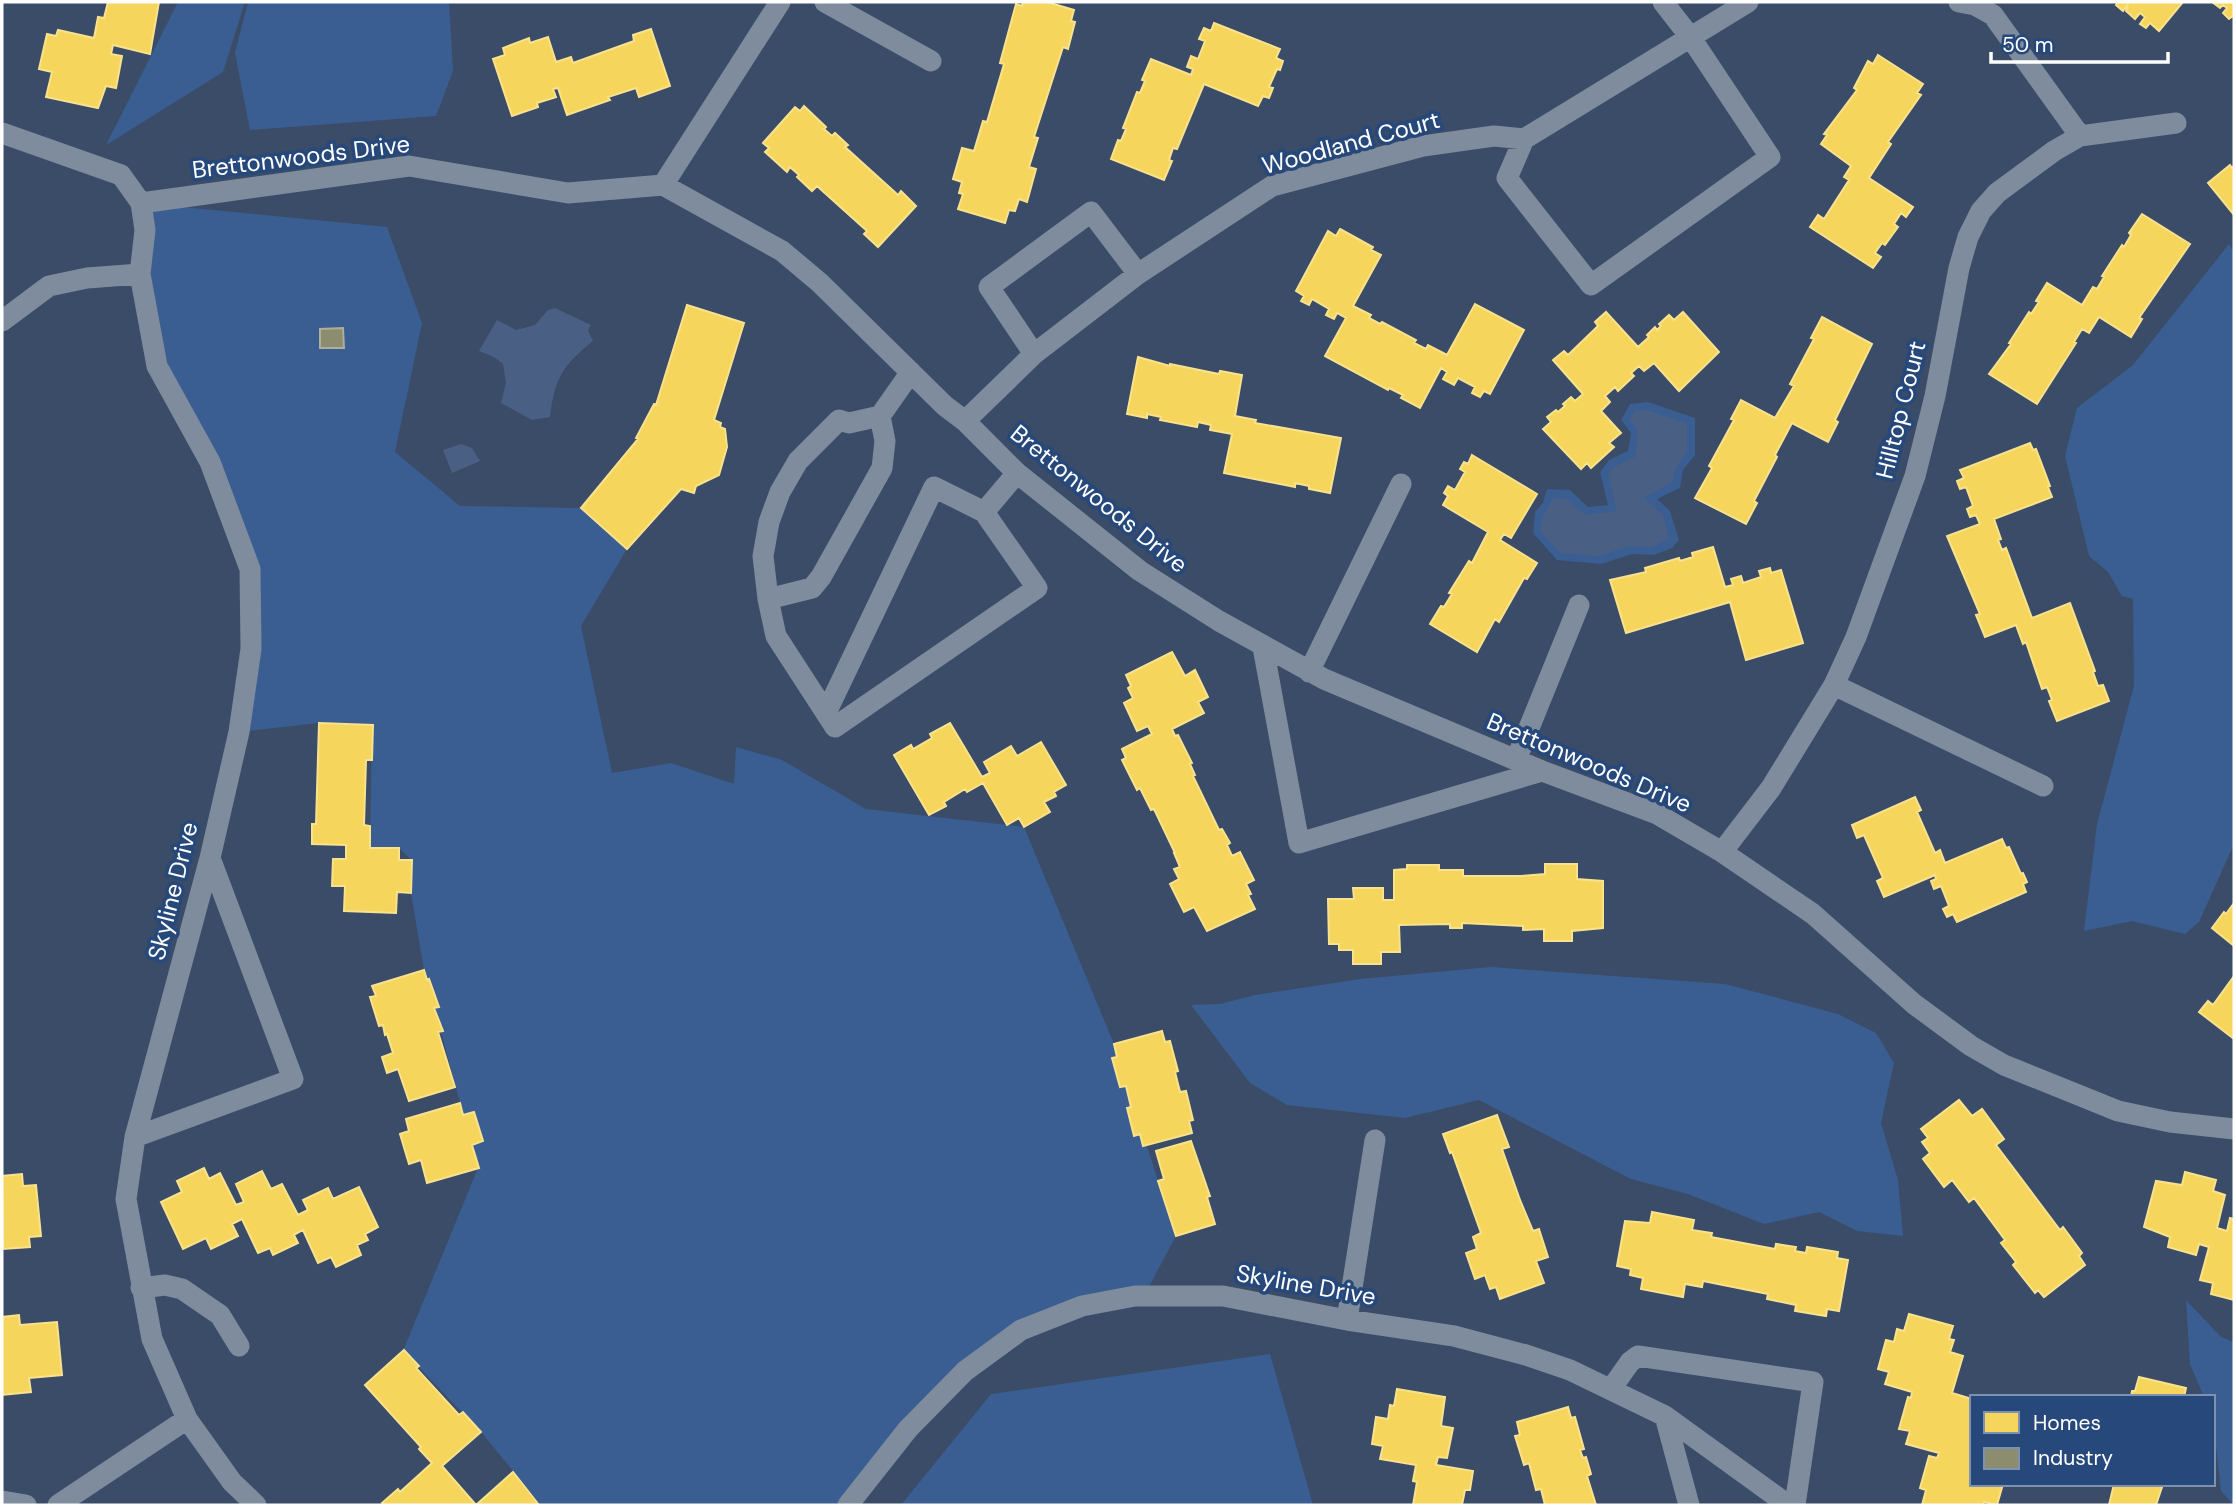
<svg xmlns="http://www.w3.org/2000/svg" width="2236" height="1507" font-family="'DM Sans',sans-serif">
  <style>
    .green { fill: #3a5e91 }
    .water { fill: #496084 }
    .homes { fill: #f6d55c; stroke: #f9e28d; stroke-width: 2 }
    .industry { fill: #8c8c6e; stroke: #aeae9a; stroke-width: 2 }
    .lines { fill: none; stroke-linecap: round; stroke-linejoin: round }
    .minor { stroke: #7e8c9e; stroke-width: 21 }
    .labels { text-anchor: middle; stroke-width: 7; stroke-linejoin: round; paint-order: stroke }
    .street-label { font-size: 24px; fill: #fff; stroke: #26487b }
  </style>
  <rect width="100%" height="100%" fill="#3a4c67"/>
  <path class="green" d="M178,2h67l-22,70 -117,73z
    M248,2h201l4,69 -17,45 -186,14 -15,-77z
    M141,203l246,24 35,96 -27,129 65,54 121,2 46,41 -46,77 31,147 59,-10 63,21 2,-37 46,13 84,49 158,18 90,217 62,192 -32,60 -62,10 -117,65 -117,134h-307l-60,-73 -78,-81 75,-183 -54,-198 -13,-77 1,-32 -13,-13h-29l2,-123 -53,-2 -80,9 11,-163 -93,-203z
    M2229,244l5,8v592l-35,78 -14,12 -53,-13 -48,10 13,-107 37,-138 -1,-87 -11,-3 -14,-24 -19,-16 -24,-100 12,-48 56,-43z
    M1648,402l47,16v37l-12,15 -3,18 -23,11 13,12 9,29 -7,8 -18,7 -22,-1 -31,10 -44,-4 -24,-27 2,-21 8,-9 4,-14 23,1 18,17 20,-2 -8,-33 9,-12 19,-9 3,-18 -10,-13 9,-16z
    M1491,967l234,17 113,30 38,19 18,30 -13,60 17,57 5,56 -46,-5 -38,-19 -55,12 -76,-30 -57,-15 -152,-79 -74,18 -118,-13 -37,-22 -59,-78 29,-1 35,-9 105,-16z
    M2186,1300l35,37 13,5v163l-13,-14 -8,-71v-23h-9l-14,-33z
    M1270,1354l43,151h-412l90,-111z"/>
  <path class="water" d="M555,308l36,17 -3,5 5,11c-31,25 -38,37 -43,76l-18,3 -31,-17 5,-20 -3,-19 -9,-7 -15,-6 18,-31 19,10 19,-5 13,-15z
    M1646,410l41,14v28l-11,15 -4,15 -28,16 19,17 6,23 -17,9 -23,-1 -30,10 -39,-3 -20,-22 3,-15 6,-9 3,-9 14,1 19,16 32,-4 -9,-37 6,-7 21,-10 3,-27 -8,-10 5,-9z
    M461,444l11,4 8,13 -28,12 -9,-23z"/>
  <path class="homes" d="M108,2h51l-9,52 -37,-9 -2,9 11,2 -6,32 -10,-2 -8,22 -52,-11 6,-25 -13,-3 8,-35 9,2 2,-6 36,8 4,-21 6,1z
    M1023,2h24l27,8 -3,11 4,1 -7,27 -5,-2 -29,90 4,1 -9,29 7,2 -9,33 -8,-3 -4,12 -6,-1 -4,13 -47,-14 5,-15 -4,-1 3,-11 -9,-3 9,-31 12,3 9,-30 4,1 17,-58 -4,-1 16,-59 6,2z
    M2118,2h65l-24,29 -9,-8 -4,5 -6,-4 5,-7 -5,-4 -5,6 -9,-8 2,-7 -5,7 -7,-6z
    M2212,2h22v13l-5,4 -6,-6 4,-5 -4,-3 -3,3z
    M1214,23l66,26 -4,9 7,3 -3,9 -3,-1 -8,18 4,1 -4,10 -6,-2 -5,10 -54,-22 -27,65 -4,-1 -4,12 3,1 -8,19 -53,-21 7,-19 3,1 5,-12 -3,-1 14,-36 3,1 5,-12 -3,-1 9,-21 40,16 2,-6 -6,-2 4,-11 7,3 7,-18 -6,-2 5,-11 7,3z
    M651,29l19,57 -31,11 -3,-9 -28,9 2,3 -43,15 -9,-27 -5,1 3,8 -19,6 1,4 -26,9 -19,-57 12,-4 -2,-7 26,-10 1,5 18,-6 8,25 15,-5 2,6 61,-22 -1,-6z
    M1878,55l45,29 -6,9 4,2 -33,47 3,2 -22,34 44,29 -7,10 -5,-4 -7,11 4,3 -13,18 -3,-2 -7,10 6,4 -8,11 -63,-41 8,-12 6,4 25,-39 -5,-3 7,-11 -30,-22 6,-9 -3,-1 33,-44 -3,-2 14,-27 5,3z
    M804,106l22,21 -2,2 8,7 3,-3 13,12 -3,2 53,48 3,-4 15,15 -38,41 -14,-13 3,-3 -50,-45 -5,5 -15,-14 2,-2 -9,-8 -3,5 -22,-20 4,-4 -6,-5 32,-36 5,4z
    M2230,165l2,3 2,-2v49l-26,-32z
    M2142,214l48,30 -51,74 3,1 -11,18 -32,-20 -10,16 -7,-4 -8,13 2,1 -39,61 -48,-30 22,-30 -2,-1 20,-31 2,2 8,-12 -3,-1 11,-18 35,22 11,-18 4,2 7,-12 -2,-1 20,-31 2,2 7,-12 -2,-2z
    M1340,229l33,18 -2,3 10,5 -28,51 18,9 -2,3 11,6 2,-2 34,18 -2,3 12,6 2,-4 19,10 28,-51 49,26 -34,64 -6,-3 -4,6 -8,-4 3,-6 -17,-9 -4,7 -11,-6 4,-7 -6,-4 -21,40 -19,-10 2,-3 -14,-7 -1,2 -63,-34 21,-38 -9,-5 -3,6 -8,-4 3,-6 -17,-10 -3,6 -8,-4 3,-5 -8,-5 32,-60 8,5z
    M687,305l57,18 -30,97 7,3 -1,4 5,2 2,18 -8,28 -23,11 -2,7 -13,-4 -54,60 -46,-41 57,-69 -2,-1 18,-34 2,1z
    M1606,312l32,35 11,-10 -2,-2 8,-8 2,3 4,-4 -2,-2 10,-9 5,5 9,-8 36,40 -40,39 -25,-28 -10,8 -5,-5 -8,7 3,3 -16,15 -3,-4 -10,9 5,6 -9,9 20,22 -12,10 5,4 -23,21 -4,-5 -6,6 -38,-40 8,-7 -4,-5 9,-7 2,2 7,-6 -2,-2 8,-7 4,4 8,-7 -30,-34 11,-9 4,4 30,-29 -3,-4z
    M1822,317l50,27 -37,76 3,2 -10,20 -36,-19 -17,32 2,2 -23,44 3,2 -11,21 -51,-26 17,-30 -3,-2 25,-46 -3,-1 10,-19 34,18 19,-32 -4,-2 24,-45 -3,-1z
    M1138,357l32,9v-2l49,10 1,-3 22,4 -7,41 21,4 -1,3 86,15 -11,55 -21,-4v-3l-14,-3v4l-71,-14 8,-39 -22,-4 1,-5 -13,-3 -1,5 -37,-7 1,-3 -14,-3v4l-20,-4z
    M2030,443l3,7 3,-1 14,37 -2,1 4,10 -58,22 7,20 -3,1 4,10 4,-2 26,70 38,-15 25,68 -2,1 5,14 5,-1 6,16 -52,20 -8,-20 3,-1 -5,-13 -5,2 -16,-47 -3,2 -7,-19 -31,12 -9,-22 4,-1 -33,-78 33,-12 -4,-9 -6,2 -3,-8 6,-3 -7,-19 -6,2 -3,-8 7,-3 -4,-8z
    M1472,455l65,39 -26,44 -7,-4 -4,6 37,23 -10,16 -3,-1 -25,44 -4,-3 -18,33 -47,-28 11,-18 3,1 8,-13 -3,-1 20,-32 3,2 16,-31 -45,-27 5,-9 -4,-3 4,-7 7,4 10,-18 -5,-3 4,-7 4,2z
    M1713,547l12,40 8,-2 -2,-6 10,-3 2,7 18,-6 -2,-6 11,-3 1,5 10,-3 22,73 -57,17 -16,-58 -104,31 -16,-53 36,-8 -1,-4 34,-10 1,3 13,-4 -1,-4z
    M1172,652l13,24 10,-6 13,27 -10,5 6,11 -32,16 3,7 3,-1 14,28 -2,1 5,11 -2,1 26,54 3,-1 8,14 -3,2 5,11 8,-4 14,28 -8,4 5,10 -3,1 7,14 -48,22 -13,-24 -10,5 -14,-28 9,-5 -5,-10 6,-2 -6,-14h1l-21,-44 -3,1 -11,-22 -3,2 -15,-30 4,-2 -4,-9 30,-15 -4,-8 -11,5 -13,-28 9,-5 -5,-10 3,-2 -5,-11z
    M319,723l54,2 -1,35h-6l-2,65 6,1v22h29v12h13l-1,33 -14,-1 -1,21 -52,-2 1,-25h-13l1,-27h13v-14l-34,-1v-20h4z
    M950,723l32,54 8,-4 -6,-11 27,-16 6,10 24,-14 25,43 -12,7 2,4 -12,6 6,10 -26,15 -5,-9 -12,7 -24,-42 -16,9 -2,-3 -21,13 2,4 -17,9 -35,-60 17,-10 2,4 19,-11 -2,-4z
    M1915,797l6,13 -4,2 18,41 5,-3 5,13 57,-24 4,9 3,-1 12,27 2,-1 4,9 -4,2 3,8 -69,30 -4,-8 -6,3 -4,-8 6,-3 -8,-20 -7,3 -3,-8 5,-2 -1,-4 -51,22 -7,-16 6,-3 -19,-43 -7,3 -5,-13z
    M1545,864h32v15l26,2v47l-31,3v10h-28v-12l-21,1v-4l-61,-3v5h-12v-4l-51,1 1,27h-19v12h-28v-14h-14v-6h-10l-1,-45h26l-1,-11h30v12h11v-30l13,-1v-4h32v5h24v6h58l24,-2z
    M2234,903v43l-22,-18 12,-16 2,2z
    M424,970l3,10 2,-1 10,28 -5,1 9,23 -5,1 17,55 -46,14 -11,-32 -11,4 -5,-16 11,-4 -6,-19 -2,1 -2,-10 -4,1 -9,-29 6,-1 -4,-10z
    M2234,976v63l-35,-27 9,-11 5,4z
    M1162,1031l3,11 5,-1 8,30 -3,1 5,20 6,-1 7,29 -4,1 3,12 -49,13 -3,-12 -6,2 -7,-28 4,-1 -5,-21 -6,1 -8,-29 5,-1 -3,-13z
    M1959,1100l13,16 10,-7 22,30 -8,6 64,85 3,-3 19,26 -3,3 6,9 -41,32 -6,-7 -3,3 -22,-28 3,-3 -15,-19 4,-3 -31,-42 -5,4 -17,-22 -8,7 -21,-28 7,-6 -8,-11 6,-4 -7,-9z
    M460,1103l3,12 11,-3 9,29 -11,4 7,23 -52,15 -6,-23 -12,4 -9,-30 9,-3 -3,-12z
    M1497,1115l12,32 -7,2 18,51 13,31 6,-2 9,28 -12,4 8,22 -44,16 -4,-12 -6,2 -5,-14 -10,4 -9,-26 11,-4 -4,-12 8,-4 -29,-81 -2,1 -7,-19z
    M1191,1141l19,55 -3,1 8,27 -39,12 -18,-55 6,-2 -8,-28z
    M204,1168l5,11 11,-6 16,32 8,-3 -8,-18 26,-13 9,18 11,-5 16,31 10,-5 -5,-10 25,-12 5,11 26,-12 19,40 -13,7 3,6 -11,5 4,10 -25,12 -5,-10 -13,6 -15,-33 -9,5 4,8 -25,12 -3,-7 -12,5 -16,-34 -10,5 6,12 -27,13 -5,-11 -23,11 -22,-47 21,-10 -5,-11z
    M2185,1172l31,8 -3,11 12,4 -8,33 10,3 3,-13 4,1v81l-23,-6 2,-11 -13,-3 9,-33 -10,-3 -3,11 -28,-8 2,-10 -26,-10 12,-46 26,4z
    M22,1174l1,12 13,-1 5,51 -12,1 1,10 -27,2 -1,-73z
    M1652,1212l42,8 -2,10 20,3 -1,4 64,12 1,-5 20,3 -1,4 11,2 1,-6 31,5 -1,6 11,2 -9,51 -12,-2 -1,7 -31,-5 1,-6 -29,-6 1,-5 -65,-13 -1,6 -17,-3 -2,13 -42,-8 2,-11 -13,-3 1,-6 -14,-3 8,-45 25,2z
    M1909,1314l44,12 -4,13 5,1 -4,12 13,4 -11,37 20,6v85h31l-6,21 -13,-3 -1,3h-61l4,-15 -6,-2 9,-32 8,2 2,-5 -33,-9 4,-13 -11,-2 9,-32 3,1 1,-6 -27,-8 4,-12 -11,-3 8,-29 8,2 3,-13 7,2z
    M19,1315l1,10 37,-3 5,53 -33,3 2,14 -29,3v-78z
    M404,1350l15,16 -3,2 43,47 4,-3 18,20 -39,34 34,39 37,-33 26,33h-155l-2,-2 16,-14 2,3 32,-29 -13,-14 2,-2 -56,-62z
    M2139,1377l47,11 -2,9h-53l1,-6h3z
    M1397,1389l48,8 -4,29 12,2 -6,30 -9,-1 -2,8 37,6 -3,19h-5l-3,15h-49l4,-23 -4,-1 3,-16 -36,-6 3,-13 -11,-2 4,-27 12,2 2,-14 4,1z
    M1568,1407l3,11 4,-1 9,32 -4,1 3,8 3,-1 5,17 -4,2 9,29h-51l-4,-16 -5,1 -7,-27 -5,2 -9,-29 5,-1 -3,-13z
    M2114,1484h49l-7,21h-47z"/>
  <path class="industry" d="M343,328l1,20h-24v-19z"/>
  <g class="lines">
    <path class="minor" d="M825,2l106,59
      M1959,2l16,3 18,10 87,121
      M2,133l119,42 20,28 4,27 -5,44 17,92 53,96 40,107 1,80 -12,83 -29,126 -75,279 -9,62 26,140 35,80 45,63 24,23
      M1524,139l-17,39 84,107 179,-128 -79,-119 -28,-36
      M663,185l117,-183
      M141,203l268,-37 159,27 95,-8 119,66 38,32 125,123 20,15 52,52 123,98 79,50 105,58 218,92 115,43 65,38 91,62 101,90 57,42 33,19 114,46 52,11 64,7
      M2,321l47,-35 38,-8 53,-4
      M1034,354l-45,-67 102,-75 47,62
      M965,421l69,-67 104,-80 134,-88 151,-40 71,-10 30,3 224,-137
      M984,512l33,-39
      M768,599l44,-11 9,-11 61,-109 3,-27 -5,-25 31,-44
      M1263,647l36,196 243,-72
      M1309,672l92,-188
      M1834,685l209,101
      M826,713l108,-226 50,25 53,76 -202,139 -59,-91 -8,-37 -5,-43 6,-34 11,-30 18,-31 41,-41 10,3 31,-7
      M1516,760l63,-155
      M1722,852l49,-64 63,-103 22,-48 59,-161 20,-80 24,-128 9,-31 13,-26 16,-18 57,-42 26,-15 96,-13
      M135,1137l158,-58 -83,-221
      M141,1288l24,-3 17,4 38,26 19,31
      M1347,1320l28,-180
      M1611,1389l19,-27 8,-6 175,26 -18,123
      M1665,1416l24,89
      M2,1501l24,4
      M58,1505l129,-86
      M848,1505l60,-76 57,-58 56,-41 61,-24 53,-10h88l124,24 107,16 72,19 44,15 95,46 123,89"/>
  </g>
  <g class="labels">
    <g class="street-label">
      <text transform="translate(1351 143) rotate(-15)" y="8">Woodland Court</text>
      <text transform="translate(301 157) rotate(-7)" y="8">Brettonwoods Drive</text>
      <text transform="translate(1901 410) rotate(-76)" y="8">Hilltop Court</text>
      <text transform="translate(1099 499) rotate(39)" y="8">Brettonwoods Drive</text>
      <text transform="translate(1589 763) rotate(23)" y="8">Brettonwoods Drive</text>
      <text transform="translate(173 891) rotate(-76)" y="8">Skyline Drive</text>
      <text transform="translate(1306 1285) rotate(10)" y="8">Skyline Drive</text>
    </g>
  </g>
  <rect width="2236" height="1507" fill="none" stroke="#ffffff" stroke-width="7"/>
  <rect x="1970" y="1395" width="245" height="91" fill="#26487b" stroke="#7d91b0" stroke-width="2"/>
  <rect x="1984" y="1412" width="35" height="21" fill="#f6d55c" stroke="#7d91b0" stroke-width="2"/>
  <text x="2033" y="1430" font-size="21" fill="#ffffff">Homes</text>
  <rect x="1984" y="1448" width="35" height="21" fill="#8c8c6e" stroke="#7d91b0" stroke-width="2"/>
  <text x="2033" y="1465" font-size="21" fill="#ffffff">Industry</text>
  <path d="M1991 52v10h177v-10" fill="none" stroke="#ffffff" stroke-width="3.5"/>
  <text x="2002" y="52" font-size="21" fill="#ffffff" stroke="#26487b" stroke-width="5" paint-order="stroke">50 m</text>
</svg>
